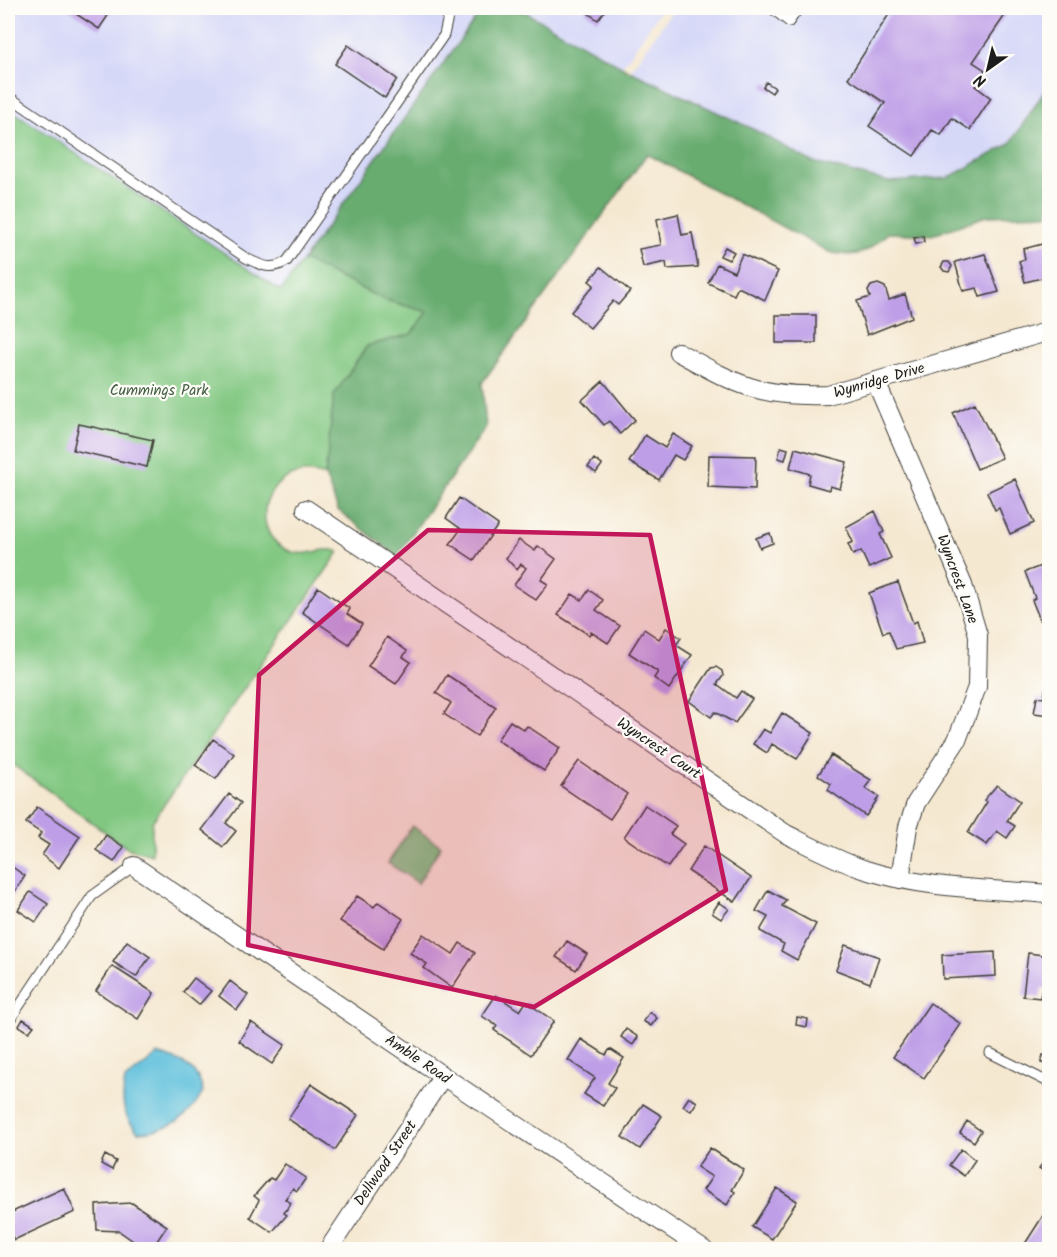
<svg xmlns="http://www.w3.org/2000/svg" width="1057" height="1257" font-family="Kalam,sans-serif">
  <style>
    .built { fill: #d6d8f8 }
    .green { fill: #81c781; stroke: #4e724e; stroke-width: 1.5 }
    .forest { fill: #68ac6f; stroke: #426446; stroke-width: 1.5 }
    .water { fill: #5ec0dc; stroke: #3d6e7c; stroke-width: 1.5 }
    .building { fill: #be9ee7 }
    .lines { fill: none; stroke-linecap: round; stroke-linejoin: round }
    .service-casing { stroke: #3d3b37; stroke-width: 11 }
    .minor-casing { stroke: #3d3b37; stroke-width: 20 }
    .service { stroke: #fff; stroke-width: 9 }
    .minor { stroke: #fff; stroke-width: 18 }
    .marked { fill: #c2185b; fill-opacity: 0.2; stroke: #c2185b; stroke-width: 4.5; stroke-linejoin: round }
    .labels { text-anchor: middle; stroke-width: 4.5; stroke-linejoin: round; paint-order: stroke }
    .street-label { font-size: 15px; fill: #1c1c1c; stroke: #fdfcf7 }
    .park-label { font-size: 15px; fill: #446044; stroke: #fdfcf7 }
  </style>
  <rect width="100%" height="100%" fill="#fdfcf7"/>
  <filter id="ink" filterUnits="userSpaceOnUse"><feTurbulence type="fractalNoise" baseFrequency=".0167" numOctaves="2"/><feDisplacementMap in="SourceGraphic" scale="12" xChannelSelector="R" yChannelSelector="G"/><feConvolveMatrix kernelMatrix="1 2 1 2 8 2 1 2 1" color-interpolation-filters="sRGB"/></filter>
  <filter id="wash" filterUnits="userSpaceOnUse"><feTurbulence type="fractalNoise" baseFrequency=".008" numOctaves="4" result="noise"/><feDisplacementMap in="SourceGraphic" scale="24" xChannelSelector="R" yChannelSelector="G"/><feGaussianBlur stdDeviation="1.35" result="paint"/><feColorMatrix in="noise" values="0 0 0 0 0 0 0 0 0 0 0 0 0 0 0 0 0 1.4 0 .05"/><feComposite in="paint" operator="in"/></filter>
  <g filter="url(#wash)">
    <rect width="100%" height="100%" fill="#f5e8d1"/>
    <path class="built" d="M8,8h475l-201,283 -274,-183z
      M518,8h144l-40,59z
      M674,8h375v76l-39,60 -62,34 -59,4 -77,-20 -57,-32 -125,-59z"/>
    <path class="green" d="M8,108l273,183 22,-31 82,40 44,11 -18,23 -44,12 -32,49 -10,81c-54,-19 -82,50 -40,73 21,12 38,-5 54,3l-187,270v33l-25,-7 -119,-87z
      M412,826l29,20 -23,37 -30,-20z"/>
    <path class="forest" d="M483,8h35l112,63 125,59 57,32 77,20 59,-4 62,-34 39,-60v130l-63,2 -54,19 -44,-2c-22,20 -28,26 -59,19l-182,-98 -165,229 4,44 -89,129 -59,-46 -13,-34 9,-81 33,-49 44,-12 17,-22 -43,-12 -82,-40z"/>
    <path class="water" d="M158,1054c23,7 40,12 45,38 -13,27 -36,39 -65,40 -16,-17 -17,-30 -13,-52z"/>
    <g id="blocks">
      <path class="building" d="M67,8h46l-14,21z
        M588,8h19l-9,12 -13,-9z
        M893,8h117l-37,54 12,8 -10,16 16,12 -21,32 -18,-12 -11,17 -9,-5 -18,26 -45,-30 16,-23 -37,-25z
        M348,45l49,34 -12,19 -50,-34z
        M766,82l9,6 -3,5 -9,-6z
        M678,214l4,21 10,-2 6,34 -31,2 -1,-7 -23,5 -4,-18 22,-4 -4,-26z
        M923,236l1,6 -8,2 -2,-6z
        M1050,242v34l-25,6 -6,-21 6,-2 -2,-10z
        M725,247l9,5 -5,8 -9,-4z
        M742,254l36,17 -13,29 -27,-13 -4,8 -26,-12 9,-19 17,8z
        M985,254l14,38 -19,5 -3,-9 -14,3 -8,-29z
        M944,262h5l3,4 -3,6 -5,-1 -3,-4z
        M601,267l29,24 -12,14 -5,-4 -23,27 -19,-16 23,-27 -5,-4z
        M878,284l7,3 4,13 16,-6 7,23 -45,18 -10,-34 13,-4 -2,-6 3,-5z
        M776,315h40v28h-40z
        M603,381l32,39 -15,14 -11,-13 -5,4 -22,-25z
        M975,403l27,55 -25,11 -24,-56z
        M79,424l74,16 -6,27 -74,-17z
        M673,434l19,12 -9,14 -9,-5 -15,25 -30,-18 16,-27 20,13z
        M781,447l7,2 -3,11 -7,-2z
        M795,448l52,14 -7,27 -10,-3 -1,4 -21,-6 2,-10 -20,-6z
        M709,455l47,1 -1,33 -47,-2z
        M594,459l8,6 -6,8 -8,-6z
        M1015,479l19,44 -24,11 -11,-26 -4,2 -8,-18z
        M459,498l39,27 -24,35 -24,-16 11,-15 -15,-11z
        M875,511l9,21 -4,2 11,24 -22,10 -8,-17 -8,4 -5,-11 5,-2 -7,-15z
        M770,533l3,10 -13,5 -4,-10z
        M519,540l16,11 3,-5 18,13 -15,21 7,4 -12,16 -22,-15 12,-17 -5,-4 -4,6 -11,-12z
        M1049,563l1,54 -10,3 -8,-20 3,-2 -10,-26z
        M898,582l15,41 4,-2 6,22 -27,6 -7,-18 -6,2 -14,-40z
        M318,587l32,22 -3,5 15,10 -13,20 -47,-32z
        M589,590l14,10 -7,10 24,16 -12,17 -17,-11 -2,3 -31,-20 14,-21 10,6z
        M666,628l15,10 -5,7 16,10 -23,34 -15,-11 4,-6 -29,-19 15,-24 15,10z
        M387,637l20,14 -4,6 8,5 -15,22 -28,-18z
        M716,667l6,4 1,5 -6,8 19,14 5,-7 11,8 -17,24 -20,-11 -4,5 -22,-16 22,-33z
        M1048,671h2v44l-16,-2 3,-16 7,1z
        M447,675l49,32 -19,29 -33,-22 7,-11 -15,-10z
        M782,713l31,20 -16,26 -25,-15 -5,9 -14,-9 10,-15 7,4z
        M510,721l14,9 3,-4 33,22 -16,23 -47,-31z
        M213,739l21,15 -18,25 -21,-14z
        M831,755l40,25 -6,8 14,9 -13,19 -38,-26 3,-6 -13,-9z
        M579,761l48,33 -17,25 -49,-33z
        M997,785l23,16 -13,20 8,5 -8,12 -10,-7 -10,14 -19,-12 19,-31 -3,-2z
        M229,794l12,9 -15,20 10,8 -13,16 -21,-17z
        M645,805l31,21 -6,8 14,10 -16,23 -44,-30z
        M37,807l43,29 -21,32 -17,-13 7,-10 -11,-7 3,-5 -15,-10z
        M106,835l18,12 -10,15 -18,-12z
        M704,846l47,32 -16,24 -47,-31z
        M8,864l17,12 -17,26z
        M768,890l18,10 -4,6 34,18 -19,36 -16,-9 3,-7 -24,-13 8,-14 -12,-6z
        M30,892l18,12 -12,18 -18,-12z
        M357,896l17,11 4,-5 25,17 -20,30 -43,-28z
        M719,902l10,7 -8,10 -9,-6z
        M423,934l30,20 7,-11 15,10 -23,35 -28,-20 3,-4 -17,-11z
        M127,941l23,16 -14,20 -23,-15z
        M567,941l20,13 -11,16 -20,-13z
        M845,945l34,12 -9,26 -34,-13z
        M995,952l1,24 -53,3 -1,-24z
        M1028,953l22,3v33l-8,-1 -2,10 -17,-2z
        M112,966l42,27 -16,26 -42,-28z
        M194,978l17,13 -12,14 -16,-13z
        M230,981l18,14 -11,15 -18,-14z
        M496,995l24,16 6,-9 28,19 -23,34 -37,-25 3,-4 -15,-10z
        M930,1003l31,21 -37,54 -31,-21z
        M650,1012l7,6 -6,8 -8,-5z
        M797,1017l11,2 -1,8 -11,-2z
        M23,1019l11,7 -5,6 -10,-6z
        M251,1022l34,23 -13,19 -33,-23z
        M626,1029l12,8 -5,8 -12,-8z
        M581,1039l25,16 4,-6 14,9 -16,25 7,5 -12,18 -19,-12 11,-16 -27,-18z
        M1043,1055l7,2v8l-9,-2z
        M311,1084l47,31 -23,35 -47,-31z
        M689,1097l8,5 -6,9 -8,-5z
        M643,1104l19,12 -22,33 -18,-12z
        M967,1121l14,10 -7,11 -14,-9z
        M710,1148l34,22 -12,20 3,2 -8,13 -24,-15 9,-13 -15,-10z
        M961,1149l14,11 -11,16 -15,-11z
        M1050,1154v21l-11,-7z
        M105,1155l11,6 -4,9 -11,-6z
        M285,1164l21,14 -9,13 -4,-3 -8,11 6,4 -7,10 3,2 -15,17 -22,-15 9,-17 -5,-4 16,-18 4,2z
        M64,1188l11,24 -61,28 -6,-12v-14z
        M777,1188l20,13 -25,38 -20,-12z
        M132,1203l35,23 -16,24h-5l-27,-19 -22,-1 -1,-25z
        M1046,1211l4,2v35l-29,2z"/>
    </g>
  </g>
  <g filter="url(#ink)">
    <use href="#blocks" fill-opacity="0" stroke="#3d3b37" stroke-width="1.5"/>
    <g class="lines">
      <g class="service-casing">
        <path id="service" d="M771,8l18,14 10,-14
          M8,96l238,162c16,8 25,13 41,3l157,-226 6,-27
          M8,1023l84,-127 42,-30
          M990,1053l60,30"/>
      </g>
      <g class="minor-casing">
        <path id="minor" d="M678,352c58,32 81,46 150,43l222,-64
          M876,382l87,203 15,50 -1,52 -20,53 -41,63 -8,24 -8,52
          M306,509l480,325c26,13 52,27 80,36 59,19 123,19 184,24
          M134,866l309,210 261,174
          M328,1250l115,-174"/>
      </g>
      <use href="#service" class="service"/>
      <use href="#minor" class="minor"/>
    </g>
  </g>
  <path class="marked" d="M428,530l222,5 76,355 -192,117 -286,-62 11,-270z"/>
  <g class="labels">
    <g class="street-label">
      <text transform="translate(879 380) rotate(-16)" y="5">Wynridge Drive</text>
      <text transform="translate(958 579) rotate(70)" y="5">Wyncrest Lane</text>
      <text transform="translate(659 748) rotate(34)" y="5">Wyncrest Court</text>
      <text transform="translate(418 1059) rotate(34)" y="5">Amble Road</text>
      <text transform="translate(385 1163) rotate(-56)" y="5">Dellwood Street</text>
    </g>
    <g class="park-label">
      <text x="159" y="395">Cummings Park</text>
    </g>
  </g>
  <rect width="1057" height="1257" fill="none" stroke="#fdfcf7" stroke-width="30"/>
  <g transform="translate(988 69) rotate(214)" stroke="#fdfcf7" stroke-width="4.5" paint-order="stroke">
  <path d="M0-4.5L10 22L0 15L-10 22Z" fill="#1c1c1c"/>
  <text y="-9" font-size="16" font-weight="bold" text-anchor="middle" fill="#1c1c1c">N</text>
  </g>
</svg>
